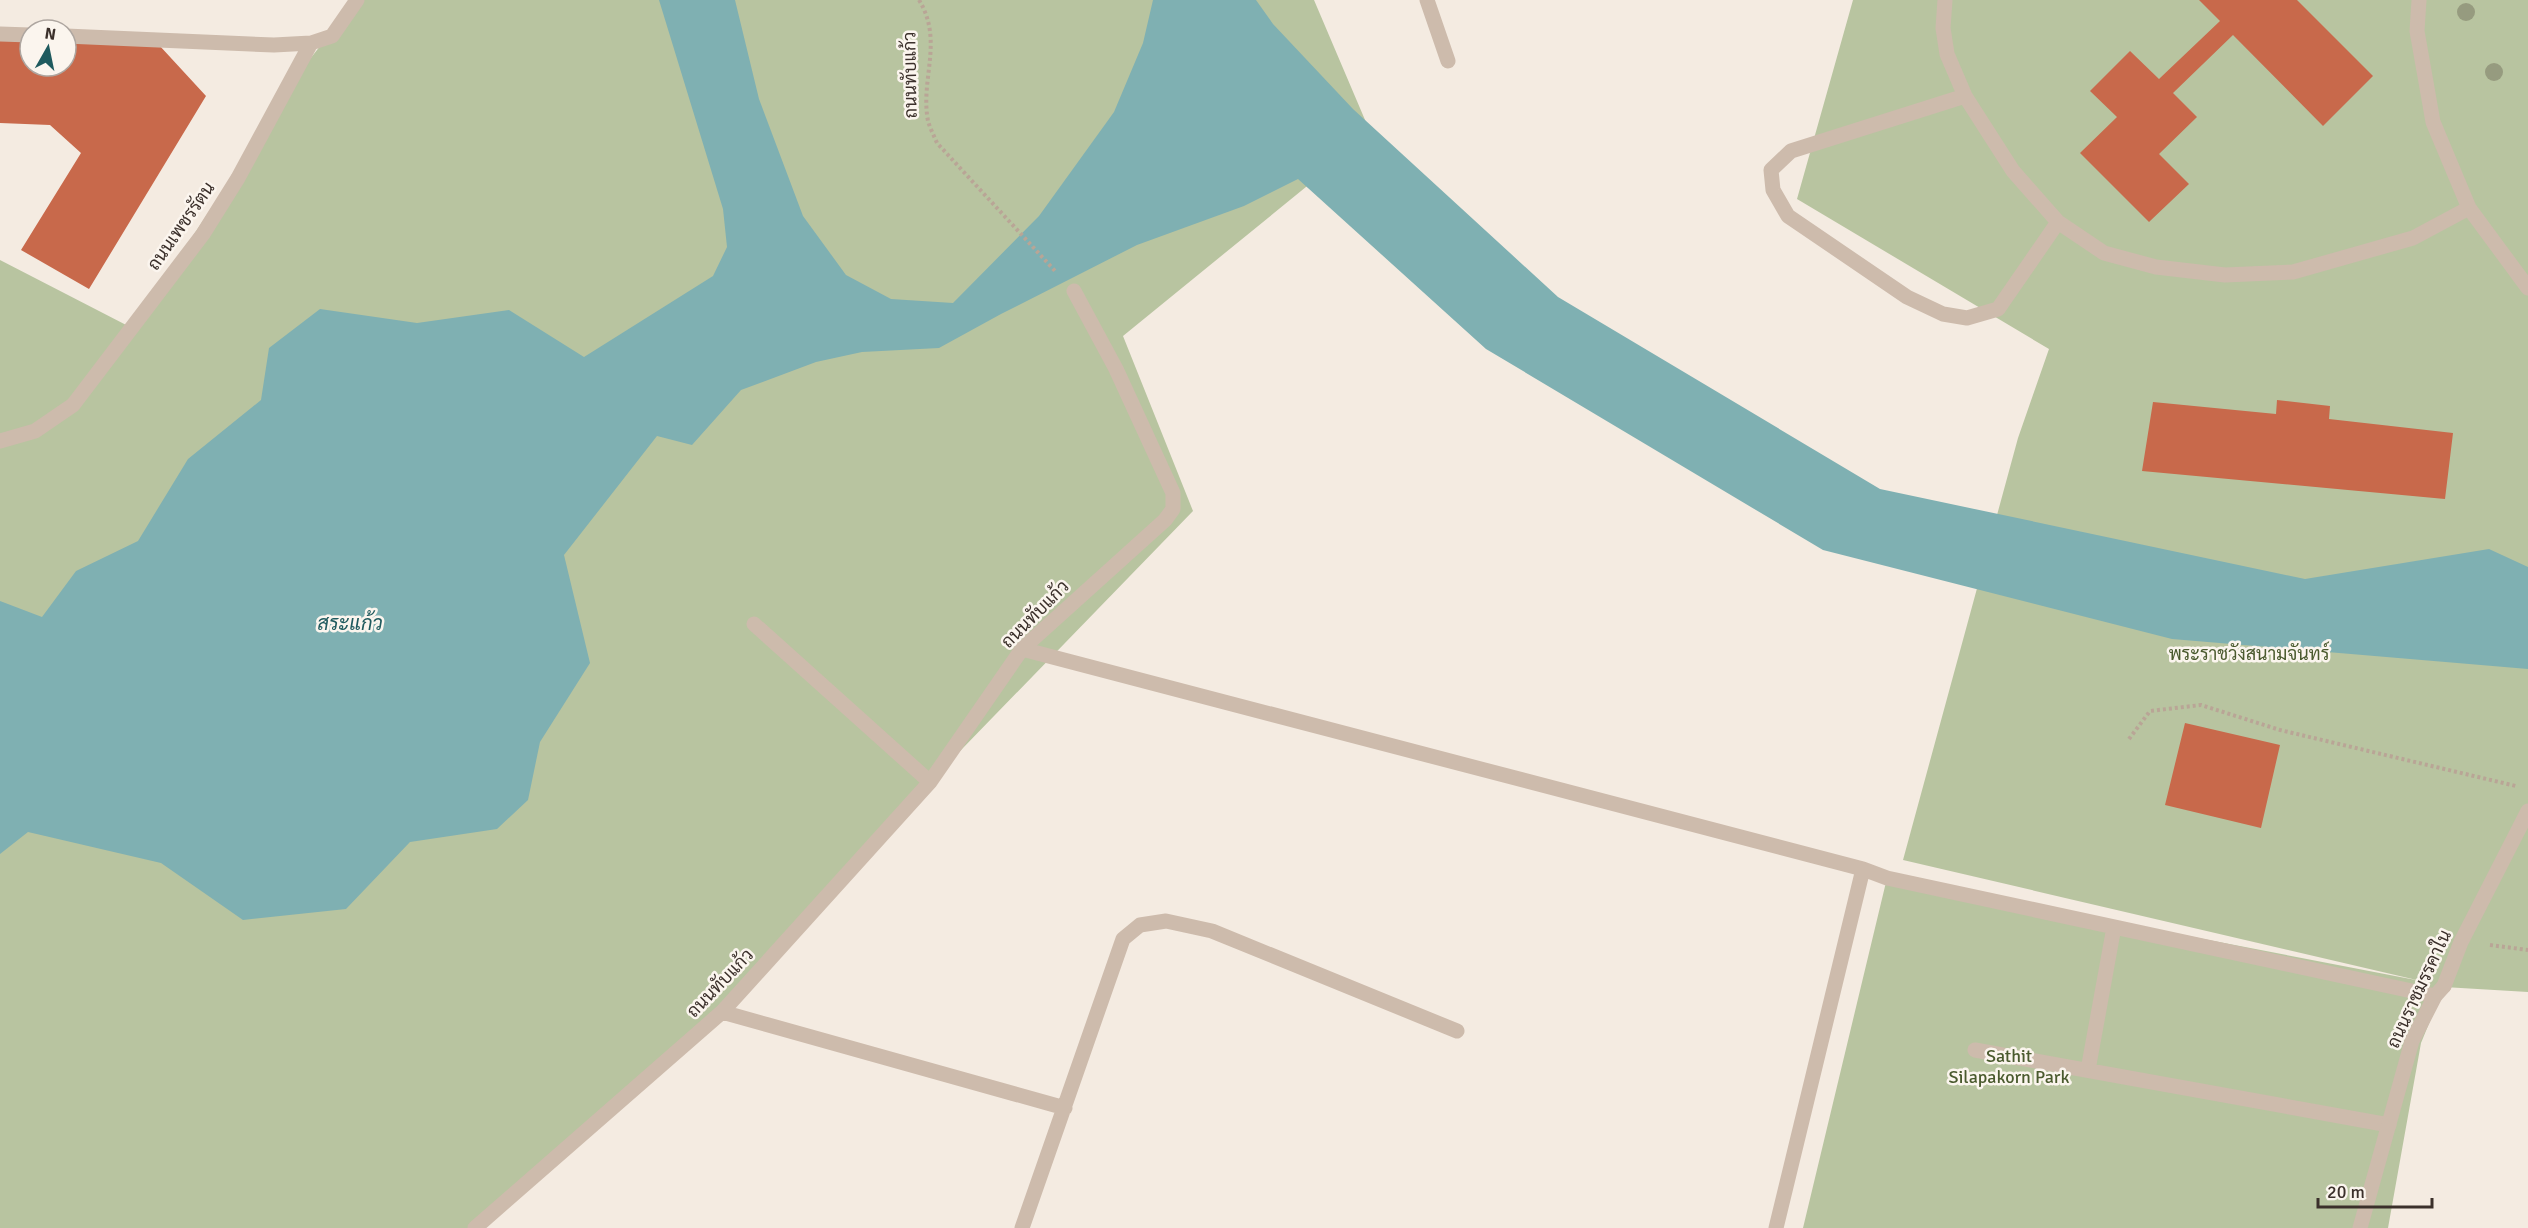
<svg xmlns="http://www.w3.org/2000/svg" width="2528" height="1228" font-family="Signika,Sarabun,sans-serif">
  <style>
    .green { fill: #b8c4a0 }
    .water { fill: #7fb0b2 }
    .building { fill: #c8694b }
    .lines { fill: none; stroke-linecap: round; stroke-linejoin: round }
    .path { stroke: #b9a596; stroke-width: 4; stroke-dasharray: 3 3; stroke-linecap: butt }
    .lane { stroke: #cdbbac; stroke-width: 15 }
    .street { stroke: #cdbbac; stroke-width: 15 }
    .tree { fill: #969b7f }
    .labels { text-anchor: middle; stroke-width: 5; stroke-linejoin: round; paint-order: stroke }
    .street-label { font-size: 18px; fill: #3b302b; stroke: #fbf5ee }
    .park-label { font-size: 18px; fill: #4a5a2e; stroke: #fbf5ee }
    .water-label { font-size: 20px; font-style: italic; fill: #1f5a5e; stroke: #fbf5ee }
  </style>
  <rect width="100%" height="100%" fill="#f4ebe1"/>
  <path class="green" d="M356,0h958l57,134 -248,202 70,175 -263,271 -212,228 -246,218h-472v-968l132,68 178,-269z
    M1853,0h675v992l-84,-5 -23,56 -33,185h-585l84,-350 534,103 -518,-121 115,-422 31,-89 -252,-150z"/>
  <path class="water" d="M659,0h76l24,99 44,117 43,59 45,24 62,4 86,-87 75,-104 29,-69 10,-43h103l17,24 80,85 205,188 322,192 425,90 184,-30 39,18v102l-356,-30 -349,-89 -337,-201 -188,-170 -54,27 -107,39 -136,69 -62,34 -77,4 -46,10 -75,28 -49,55 -35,-9 -93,119 26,108 -50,79 -12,58 -31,29 -87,13 -64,67 -103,11 -82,-57 -133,-31 -28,22v-253l42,16 34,-46 62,-30 50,-82 73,-59 8,-52 51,-39 97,14 92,-13 75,47 129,-81 14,-29 -4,-38z"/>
  <path class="building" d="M2199,0h98l76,76 -50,50 -90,-91 -60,58 24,24 -38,37 30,30 -40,38 -69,-69 37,-36 -27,-26 40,-40 29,28 61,-58z
    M0,39l30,1v26h36v-24l93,3 47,51 -117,193 -68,-39 60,-97 -31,-28 -50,-2z
    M2277,400l53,6 -1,13 124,14 -8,66 -303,-28 11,-69 123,12z
    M2185,723l95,22 -19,83 -96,-23z"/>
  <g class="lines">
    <path class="path" d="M919,0c25,41 1,79 9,121 2,7 6,15 9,22l119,129
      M2129,739l21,-28 51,-6 79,25 236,56
      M2490,945l38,5"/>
    <path class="lane" d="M1427,0l21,61
      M1945,0l-2,28 4,26 18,42 48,75 45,51 46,31 52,14 69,8 68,-3 120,-34 56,-30
      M2419,0l-2,31 16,91 36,86 59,80
      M0,34l30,1
      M66,36l208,9 37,-2
      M1965,96l-174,55 -20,19 2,20 15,26 119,81 36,17 24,4 31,-9 60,-87
      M0,441l35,-10 38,-26 130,-171 35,-56 73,-135 21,-7 25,-36
      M754,624l176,158
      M1022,649l841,220 -87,359
      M1863,869l24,9 548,118
      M2444,986l17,-44 67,-131
      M722,1012l343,96
      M1975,1050l414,75
      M2088,1070l26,-143
      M475,1228l247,-216 208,-230 92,-133 143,-129 8,-11v-16l-57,-124 -42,-78
      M1022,1228l101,-289 17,-14 26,-4 46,10 245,100"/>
    <path class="street" d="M2360,1228l52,-187 23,-45 9,-10"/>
  </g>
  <g class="tree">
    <circle cx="2466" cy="12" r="9"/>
    <circle cx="2494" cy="72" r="9"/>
  </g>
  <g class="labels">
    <g class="street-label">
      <text transform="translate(910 75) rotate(-91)" y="6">ถนนทับแก้ว</text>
      <text transform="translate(181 226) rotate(-55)" y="6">ถนนเพชรรัตน</text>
      <text transform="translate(1035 614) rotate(-45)" y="6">ถนนทับแก้ว</text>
      <text transform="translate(720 983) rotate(-46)" y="6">ถนนทับแก้ว</text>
      <text transform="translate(2419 989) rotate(-65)" y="6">ถนนราชมรรคาใน</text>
    </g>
    <g class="park-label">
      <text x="2249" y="660">พระราชวังสนามจันทร์</text>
      <text x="2009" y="1062">Sathit<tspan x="2009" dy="21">Silapakorn Park</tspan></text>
    </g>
    <g class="water-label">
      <text x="350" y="630">สระแก้ว</text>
    </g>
  </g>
  <g transform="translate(48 48) rotate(9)"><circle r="28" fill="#fbf5ee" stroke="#aea6a0" stroke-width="1.5"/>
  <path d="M0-4.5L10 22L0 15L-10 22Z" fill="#1f5a5e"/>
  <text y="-9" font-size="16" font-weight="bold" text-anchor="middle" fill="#3b302b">N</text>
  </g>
  <path d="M2318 1198v9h114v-9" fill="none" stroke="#3b302b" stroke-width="3"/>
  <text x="2327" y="1198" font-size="18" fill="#3b302b" stroke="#fbf5ee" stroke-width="4.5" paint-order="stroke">20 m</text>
</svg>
